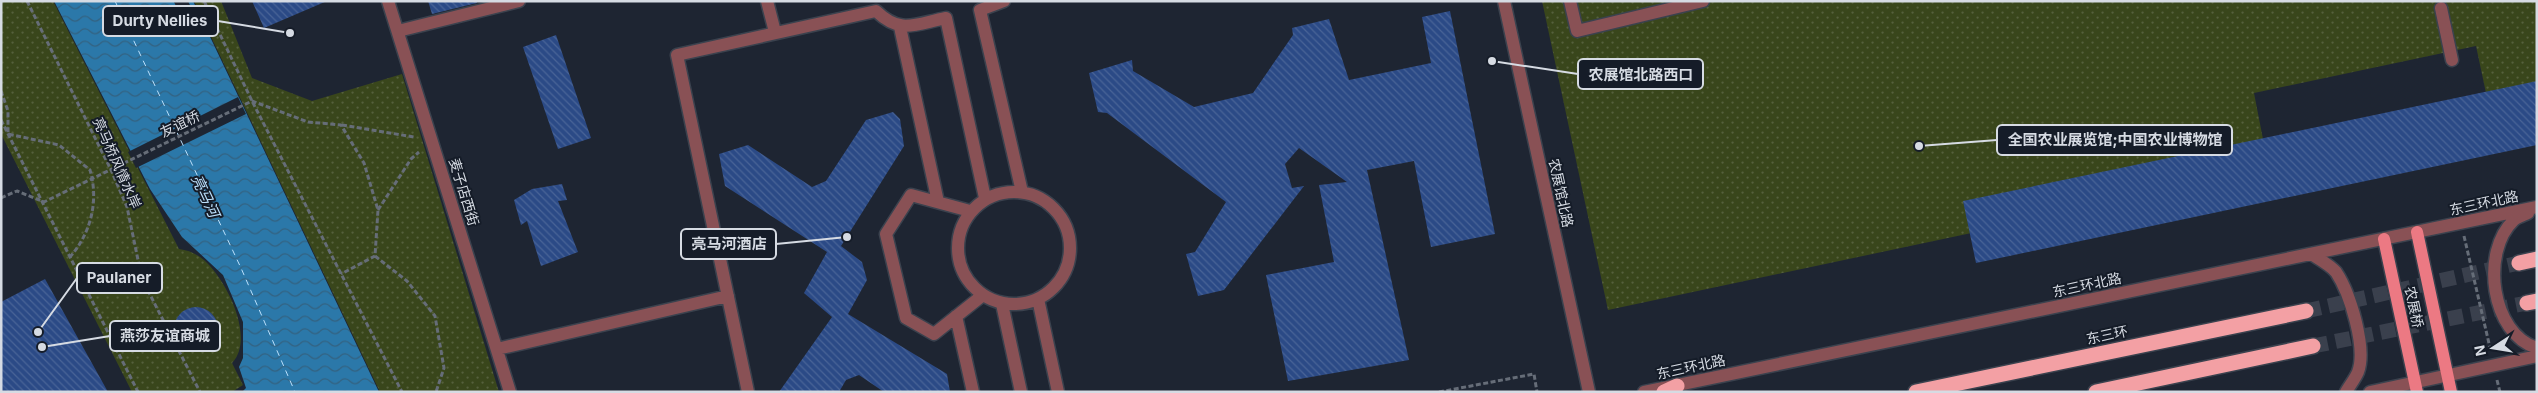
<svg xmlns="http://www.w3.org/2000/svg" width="2538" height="393" font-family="Inter,'Noto Sans SC',sans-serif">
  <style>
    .park { fill: url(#park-dots) }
    .water { fill: url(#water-waves) }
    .pier { fill: #1e2532 }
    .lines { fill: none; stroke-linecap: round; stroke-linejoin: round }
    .ferry { stroke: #bbe0fc; stroke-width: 1; stroke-dasharray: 6 5; stroke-linecap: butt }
    .building { fill: url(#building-back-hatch) }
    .highway-tunnel { stroke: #3a404d; stroke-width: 15; stroke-dasharray: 15 8; stroke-linecap: butt }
    .minor-casing { stroke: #3b424e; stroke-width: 15 }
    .major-casing { stroke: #3b424e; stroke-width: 15 }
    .highway-casing { stroke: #3b424e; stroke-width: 18 }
    .path { stroke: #666d78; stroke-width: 3; stroke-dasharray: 5 2.5; stroke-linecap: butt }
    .minor { stroke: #895155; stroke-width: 12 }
    .major { stroke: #ec7983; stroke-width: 12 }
    .highway { stroke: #f3a0a4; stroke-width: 15 }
    .labels { text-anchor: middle; stroke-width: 4; stroke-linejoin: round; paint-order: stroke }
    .street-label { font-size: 14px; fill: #d6dbe3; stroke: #151c28 }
    .water-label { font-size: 15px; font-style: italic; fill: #bbe0fc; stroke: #151c28 }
    .leader { fill: none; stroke: #d6dbe3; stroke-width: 2 }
    .callout-dot { fill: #d6dbe3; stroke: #151c28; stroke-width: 2 }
    .callout { fill: #151c28; stroke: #d6dbe3; stroke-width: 2 }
    .callout-label { font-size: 15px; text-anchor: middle; font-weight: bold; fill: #d6dbe3 }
  </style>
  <defs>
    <pattern id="park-dots" width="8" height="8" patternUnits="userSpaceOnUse" patternTransform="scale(1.25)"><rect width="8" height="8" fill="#39461b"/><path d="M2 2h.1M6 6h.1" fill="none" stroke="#55603c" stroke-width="1.8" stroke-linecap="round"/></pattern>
    <pattern id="water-waves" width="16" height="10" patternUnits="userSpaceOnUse" patternTransform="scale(1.25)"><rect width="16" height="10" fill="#2b78a9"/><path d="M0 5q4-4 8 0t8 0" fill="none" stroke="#336281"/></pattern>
    <pattern id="building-back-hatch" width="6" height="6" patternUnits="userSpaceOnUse" patternTransform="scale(1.25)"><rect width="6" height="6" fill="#2b4a86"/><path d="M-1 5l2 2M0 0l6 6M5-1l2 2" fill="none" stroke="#496497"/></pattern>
  </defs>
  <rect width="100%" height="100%" fill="#1e2532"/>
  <path class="park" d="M1,1h52l126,248c9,1 18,5 25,11 22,19 52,78 28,103l11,22 -11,7h-100l-131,-258z
    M194,1h27l31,77 60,23 90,-27 97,318h-119z
    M1542,1h995v111l-45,9 -16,-75 -222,47 15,77 -661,140z"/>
  <path class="water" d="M54,1h139l186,391h-137l4,-4 -7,-21 4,-9v-36l-20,-47 -41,-38 -32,-48z"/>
  <path class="pier" d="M175,1h13l10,21 -12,5 -12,-25z
    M238,97l8,17 -110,54 -8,-16z"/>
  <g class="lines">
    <path class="ferry" d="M115,1l126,267 54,124"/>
  </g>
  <path class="building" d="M252,1h75l-63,27z
    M428,1h49v2l-45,11z
    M1450,11l45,223 -64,13 -17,-86 -47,9 42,190 -121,21 -22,-106 68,-13 -15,-77 28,-3 -48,-34 -14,16 7,24 12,-2 -80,104 -26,6 -12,-42 9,-2 31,-50 -119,-89 -9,-1 -9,-39 43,-13 1,11 61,36 59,-14 40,-58 -1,-7 37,-9 20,61 82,-17 -9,-46z
    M556,35l35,103 -33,11 -35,-102z
    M2537,81v64l-561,118 -13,-62z
    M893,112l7,7 4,27 -63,100 21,16 5,18 -19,34 99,60 3,18h-66l-25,-17 -13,5 -7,12h-60l53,-75 -28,-24 23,-41 -102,-66 -6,-32 29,-9 64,42 14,-6 40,-61z
    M562,184l5,16 -9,1 20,51 -37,14 -14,-45 -6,4 -7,-25 18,-11z
    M45,279l63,113h-107v-90z
    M174 329a22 22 0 1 1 44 0a22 22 0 1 1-44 0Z"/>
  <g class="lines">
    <path class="highway-tunnel" d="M2306,311l213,-48
      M2313,346l214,-43"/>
    <g class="minor-casing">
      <path id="minor" d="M388,1l122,391
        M767,1l8,31
        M1004,1l-24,9 42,182
        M1504,1l85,391
        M1570,1l7,30 126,-30
        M2441,8l11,52
        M900,27l38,175
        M398,31l121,-30
        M958 248a56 56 0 1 1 112 0a56 56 0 1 1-112 0Z
        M970,211l-59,-16 -25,39 20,84 28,16 49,-39
        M2528,213c-4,2 -11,4 -14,7 -34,32 -23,114 23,128
        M2311,254c8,5 19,11 25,18 14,21 31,76 22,100 -3,7 -8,13 -12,20
        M1038,299l20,93
        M1002,304l19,88
        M956,316l17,76
        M497,349l231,-53
        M748,392l-71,-337 199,-44c25,24 39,13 70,7l39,180
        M1644,392l893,-185
        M2370,392l167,-36"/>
    </g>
    <g class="major-casing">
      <path id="major" d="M2417,232l34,160
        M2384,239l33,153"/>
    </g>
    <g class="highway-casing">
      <path id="highway" d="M2519,263l18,-4
        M2527,303l10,-2
        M1664,392l13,-6
        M1916,392l390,-81
        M2096,392l217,-46"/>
    </g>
    <path class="path" d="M27,1l84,169 16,37 15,72 58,113
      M204,1l48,100 150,291
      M1,91l7,20v23l51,11 31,25c9,31 1,63 -20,87
      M1,120l137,272
      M342,125l72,12
      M1,198l16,-7 27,11 208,-101 56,21 33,3 23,38 14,47 -3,46 -34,18
      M378,210l33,-51 8,-7
      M2464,236l27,116
      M375,256l32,25 28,35 9,52 -8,24
      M2497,380l3,12
      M1439,392l95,-18 3,18"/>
    <use href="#minor" class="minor"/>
    <use href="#major" class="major"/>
    <use href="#highway" class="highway"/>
  </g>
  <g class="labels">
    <g class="street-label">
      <text transform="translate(180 124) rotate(-26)" y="5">友谊桥</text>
      <text transform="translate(117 163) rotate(66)" y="5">亮马桥风情水岸</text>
      <text transform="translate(464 192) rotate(73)" y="5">麦子店西街</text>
      <text transform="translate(1561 193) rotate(78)" y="5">农展馆北路</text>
      <text transform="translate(2484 203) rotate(-12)" y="5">东三环北路</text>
      <text transform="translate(2087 285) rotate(-12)" y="5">东三环北路</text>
      <text transform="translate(2414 307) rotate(78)" y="5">农展桥</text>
      <text transform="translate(2107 335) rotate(-12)" y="5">东三环</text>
      <text transform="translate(1691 367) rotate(-12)" y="5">东三环北路</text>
    </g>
    <g class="water-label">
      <text transform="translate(205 196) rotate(65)" y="5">亮马河</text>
    </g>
  </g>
  <path class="leader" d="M290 33L218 21M1492 61L1578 74M1919 146L1997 140M847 237L776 244M38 332L77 278M42 347L110 336"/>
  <g class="callout-dot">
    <circle cx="290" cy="33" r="5"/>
    <circle cx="1492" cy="61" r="5"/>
    <circle cx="1919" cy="146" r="5"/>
    <circle cx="847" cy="237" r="5"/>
    <circle cx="38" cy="332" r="5"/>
    <circle cx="42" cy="347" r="5"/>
  </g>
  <g class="callout">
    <rect x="103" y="6" width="115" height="30" rx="5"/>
    <rect x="1578" y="59" width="125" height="30" rx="5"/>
    <rect x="1997" y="125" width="235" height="30" rx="5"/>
    <rect x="681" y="229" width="95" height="30" rx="5"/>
    <rect x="77" y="263" width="85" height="30" rx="5"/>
    <rect x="110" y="321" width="110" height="30" rx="5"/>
  </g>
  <g class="callout-label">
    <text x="160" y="26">Durty Nellies</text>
    <text x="1641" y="80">农展馆北路西口</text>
    <text x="2115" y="145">全国农业展览馆;中国农业博物馆</text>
    <text x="729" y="249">亮马河酒店</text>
    <text x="119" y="283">Paulaner</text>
    <text x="165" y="341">燕莎友谊商城</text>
  </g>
  <rect width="2538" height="393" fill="none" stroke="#d6dbe3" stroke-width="5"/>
  <g transform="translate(2493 348) rotate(258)" stroke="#151c28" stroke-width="4" paint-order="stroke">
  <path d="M0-4L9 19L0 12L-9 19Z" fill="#d6dbe3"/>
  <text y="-8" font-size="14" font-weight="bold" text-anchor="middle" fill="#d6dbe3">N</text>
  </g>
</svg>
